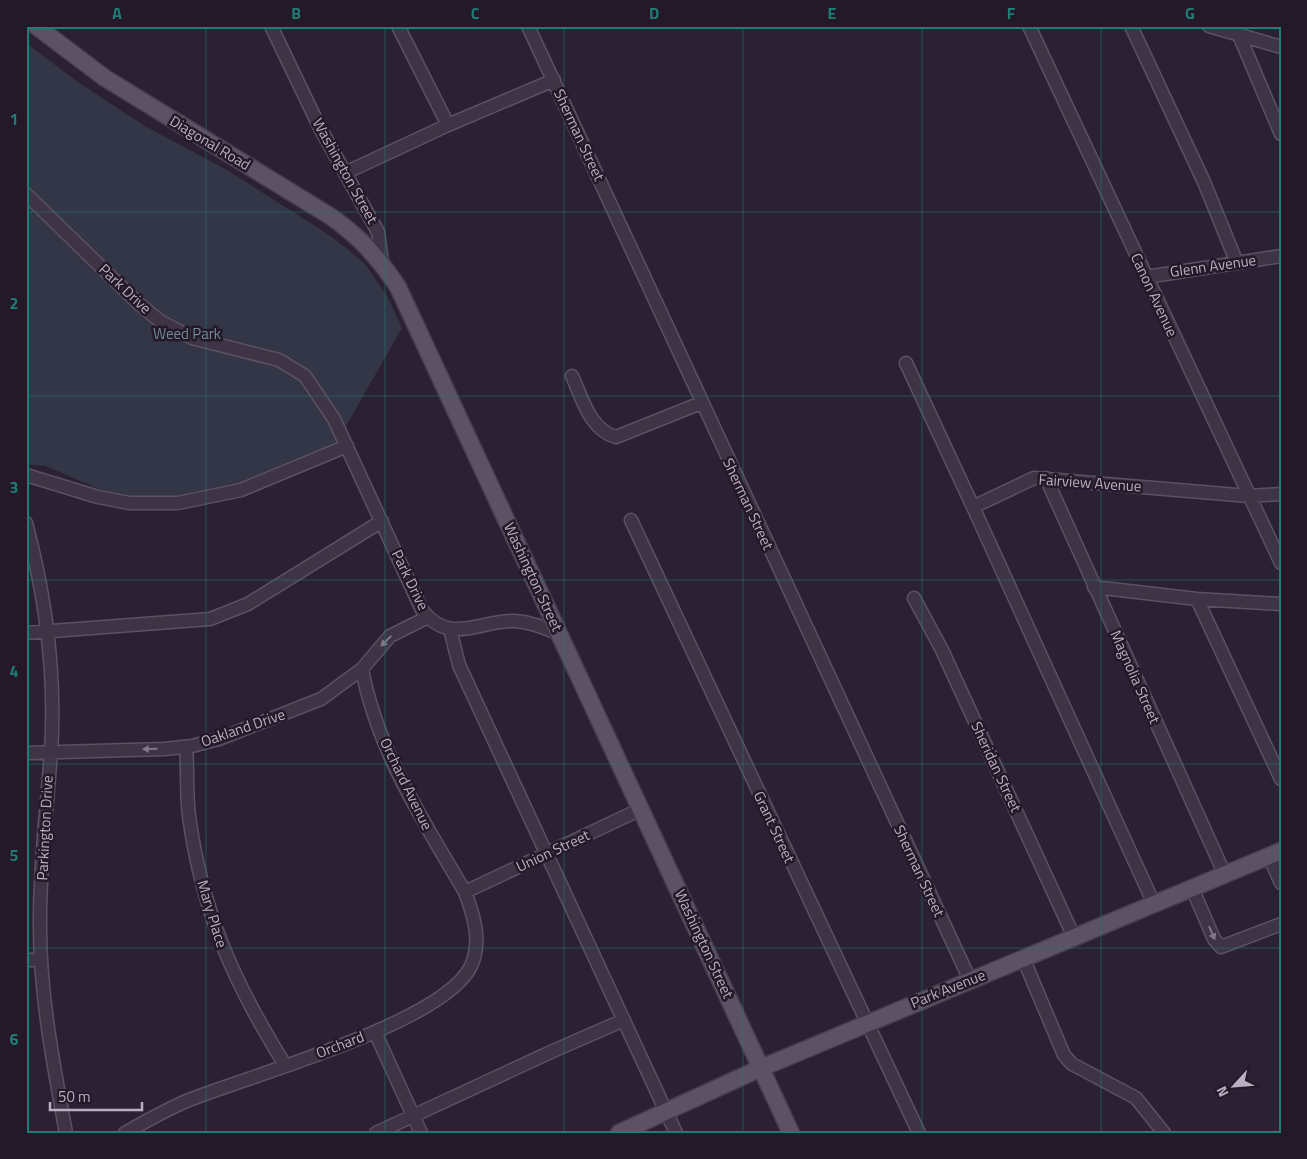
<svg xmlns="http://www.w3.org/2000/svg" width="1307" height="1159" font-family="'Titillium Web',sans-serif">
  <style>
    .green { fill: #323647 }
    .lines { fill: none; stroke-linecap: round; stroke-linejoin: round }
    .minor-casing { stroke: #5c5163; stroke-width: 15 }
    .major-casing { stroke: #483d4e; stroke-width: 19 }
    .minor { stroke: #3e3445; stroke-width: 12 }
    .major { stroke: #5d5265; stroke-width: 16 }
    .oneway { fill: #83778a }
    .grid { fill: none; stroke: #207c76; stroke-width: 1; stroke-opacity: 0.55 }
    .labels { text-anchor: middle; stroke-width: 5; stroke-linejoin: round; paint-order: stroke }
    .street-label { font-size: 15px; fill: #bbaec2; stroke: #231929 }
    .park-label { font-size: 15px; fill: #708b96; stroke: #231929 }
    .neatline { fill: none; stroke: #207c76; stroke-width: 2 }
    .grid-label { font-size: 16px; text-anchor: middle; font-weight: bold; fill: #207c76 }
  </style>
  <rect width="100%" height="100%" fill="#2c2134"/>
  <path class="green" d="M26,43l49,37 68,45 82,44 95,60 25,18 21,18 22,33 14,30 -68,119 -103,42 -59,10 -59,-4 -67,-29 -20,-2z"/>
  <g class="lines">
    <g class="minor-casing">
      <path id="minor" d="M271,26l49,102 58,104 4,30
        M398,26l50,99
        M528,26l442,954
        M1029,26l252,537
        M1131,26l73,156 33,81
        M1209,26l72,21
        M1239,35l42,99
        M345,173l103,-48 106,-45
        M26,194l113,110 21,17 32,17 87,22 26,16 29,43 88,191c28,36 57,10 93,11 15,1 31,7 44,13
        M1146,277l135,-21
        M906,363l67,144 61,-29 215,18 32,-2
        M572,376c10,22 18,54 44,61l85,-34
        M26,475l72,22 31,6h49l63,-13 106,-44
        M1046,478l179,397
        M973,507l181,397
        M631,520l288,613
        M26,523c20,75 30,152 25,229 -4,55 -11,111 -11,167 -1,72 13,143 26,214
        M1094,587l103,12 84,5
        M914,598l28,52 132,287
        M1197,599l84,180
        M450,629l9,36 217,468
        M26,633l184,-14 38,-15 134,-83
        M186,747c2,23 0,46 3,69 13,96 45,167 96,249
        M26,753l138,-4 28,-3 27,-7 102,-40 41,-30 28,-33 38,-19
        M1269,856l12,27
        M1192,888l22,51 7,8 60,-23
        M465,892l176,-83
        M1023,958l41,97 8,9 64,34 28,35
        M26,960h15
        M375,1032l46,101
        M125,1133c21,-12 42,-24 64,-33 62,-25 255,-77 282,-134 11,-25 3,-50 -6,-74 -41,-70 -88,-142 -103,-223
        M376,1133l177,-82 71,-31"/>
    </g>
    <g class="major-casing">
      <path id="major" d="M36,26l69,52 225,138c30,21 48,41 68,71l393,846
        M619,1133l142,-65 520,-217"/>
    </g>
    <use href="#minor" class="minor"/>
    <use href="#major" class="major"/>
  </g>
  <defs><path id="oneway-solid" d="M-6-.8H1V-3.2L6.5 0L1 3.2V.8H-6Z" transform="scale(1.25)"/></defs>
  <g class="oneway">
    <use href="#oneway-solid" transform="translate(386 641) rotate(135)"/>
    <use href="#oneway-solid" transform="translate(150 749) rotate(178)"/>
    <use href="#oneway-solid" transform="translate(1212 933) rotate(66)"/>
  </g>
  <path class="grid" d="M206,26v1107M385,26v1107M564,26v1107M743,26v1107M922,26v1107M1101,26v1107M26,212h1255M26,396h1255M26,580h1255M26,764h1255M26,948h1255"/>
  <g class="labels">
    <g class="street-label">
      <text transform="translate(579 135) rotate(65)" y="5">Sherman Street</text>
      <text transform="translate(210 143) rotate(31)" y="5">Diagonal Road</text>
      <text transform="translate(345 171) rotate(61)" y="5">Washington Street</text>
      <text transform="translate(1213 266) rotate(-8)" y="5">Glenn Avenue</text>
      <text transform="translate(125 289) rotate(43)" y="5">Park Drive</text>
      <text transform="translate(1154 295) rotate(65)" y="5">Canon Avenue</text>
      <text transform="translate(1090 483) rotate(4)" y="5">Fairview Avenue</text>
      <text transform="translate(748 504) rotate(65)" y="5">Sherman Street</text>
      <text transform="translate(533 577) rotate(65)" y="5">Washington Street</text>
      <text transform="translate(410 580) rotate(64)" y="5">Park Drive</text>
      <text transform="translate(1135 677) rotate(66)" y="5">Magnolia Street</text>
      <text transform="translate(243 728) rotate(-19)" y="5">Oakland Drive</text>
      <text transform="translate(996 767) rotate(65)" y="5">Sheridan Street</text>
      <text transform="translate(406 784) rotate(64)" y="5">Orchard Avenue</text>
      <text transform="translate(774 827) rotate(65)" y="5">Grant Street</text>
      <text transform="translate(45 828) rotate(-87)" y="5">Parkington Drive</text>
      <text transform="translate(553 851) rotate(-25)" y="5">Union Street</text>
      <text transform="translate(919 871) rotate(65)" y="5">Sherman Street</text>
      <text transform="translate(212 914) rotate(73)" y="5">Mary Place</text>
      <text transform="translate(704 944) rotate(65)" y="5">Washington Street</text>
      <text transform="translate(948 989) rotate(-22)" y="5">Park Avenue</text>
      <text transform="translate(340 1045) rotate(-21)" y="5">Orchard</text>
    </g>
    <g class="park-label">
      <text x="187" y="339">Weed Park</text>
    </g>
  </g>
  <rect width="1307" height="1159" fill="none" stroke="#231929" stroke-width="55"/>
  <g transform="translate(1234 1086) rotate(244)" stroke="#231929" stroke-width="4" paint-order="stroke">
  <path d="M0-4L9 19L0 12L-9 19Z" fill="#bbaec2"/>
  <text y="-8" font-size="14" font-weight="bold" text-anchor="middle" fill="#bbaec2">N</text>
  </g>
  <path d="M50 1102v8h92v-8" fill="none" stroke="#bbaec2" stroke-width="2.5"/>
  <text x="58" y="1102" font-size="15" fill="#bbaec2" stroke="#231929" stroke-width="4" paint-order="stroke">50 m</text>
  <rect x="28" y="28" width="1252" height="1104" class="neatline"/>
  <g class="grid-label">
    <text x="117" y="19">A</text>
    <text x="296" y="19">B</text>
    <text x="475" y="19">C</text>
    <text x="654" y="19">D</text>
    <text x="832" y="19">E</text>
    <text x="1011" y="19">F</text>
    <text x="1190" y="19">G</text>
    <text x="14" y="125">1</text>
    <text x="14" y="309">2</text>
    <text x="14" y="493">3</text>
    <text x="14" y="677">4</text>
    <text x="14" y="861">5</text>
    <text x="14" y="1045">6</text>
  </g>
</svg>
